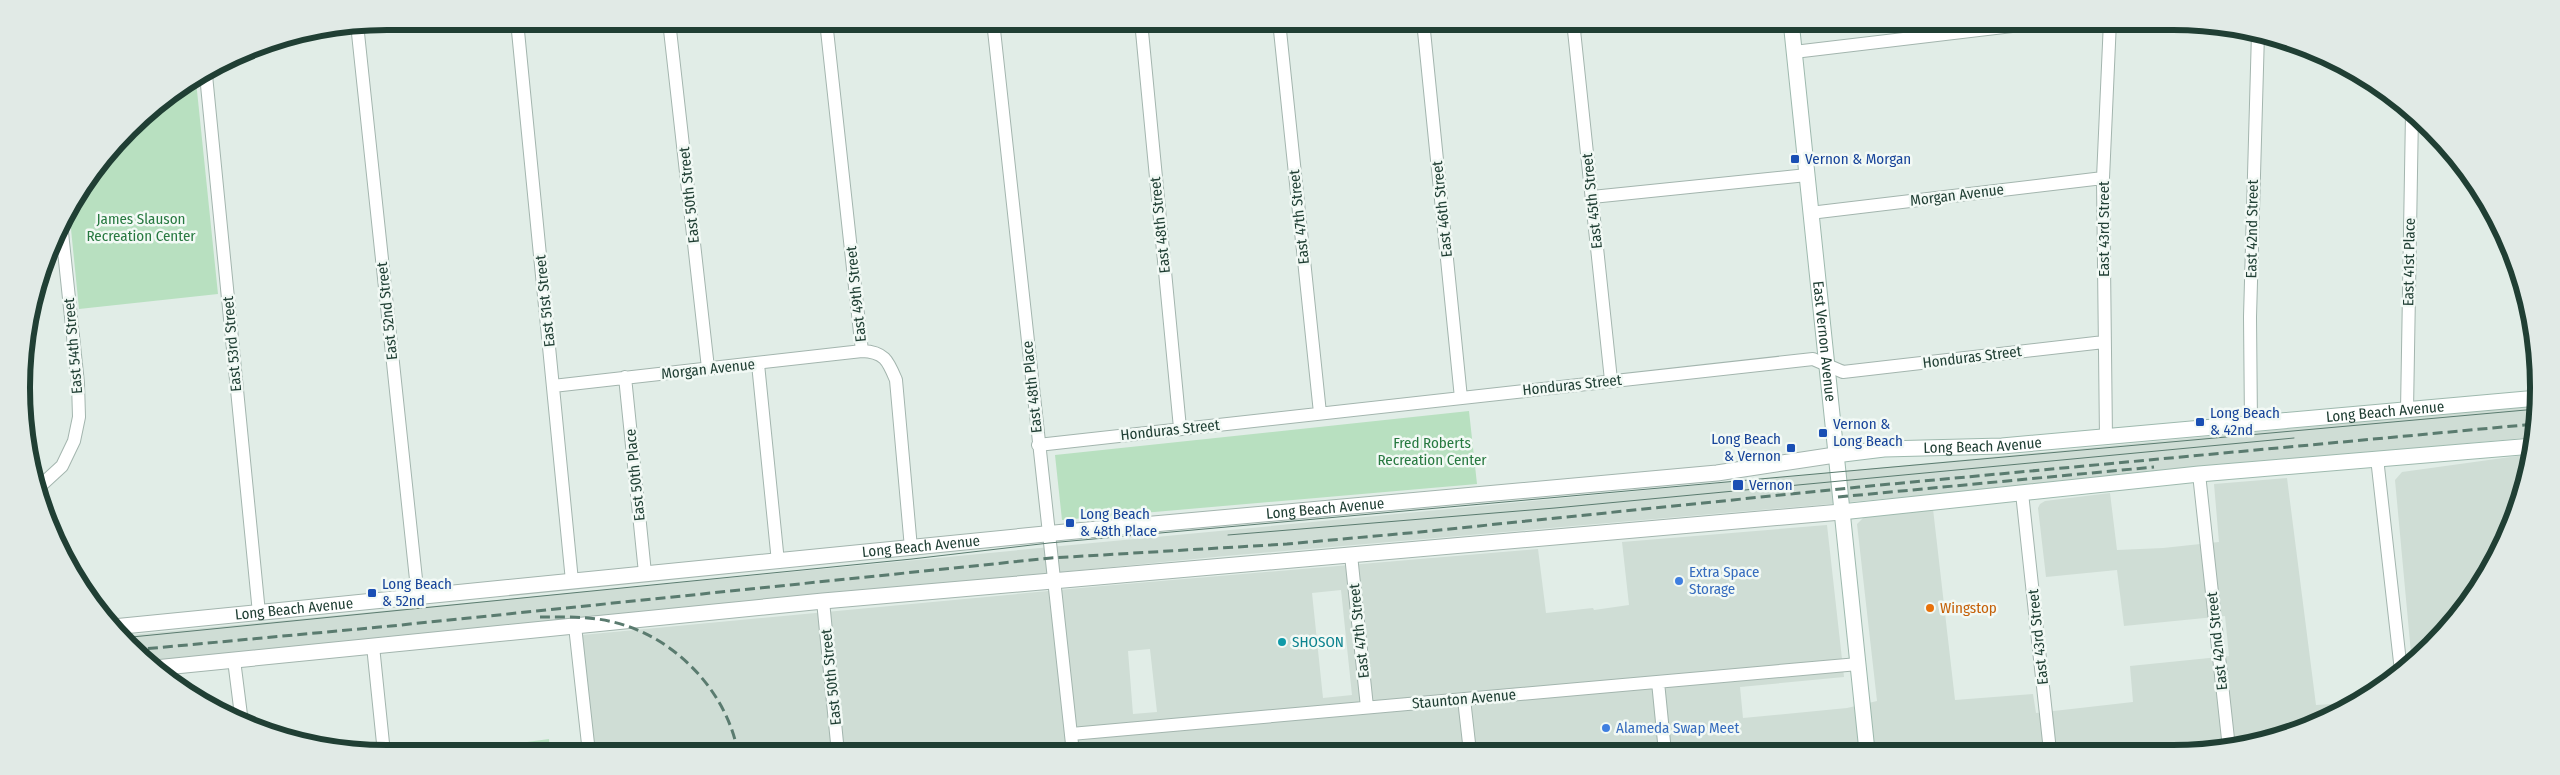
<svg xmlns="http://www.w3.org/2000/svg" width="2560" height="775" font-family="'Fira Sans Condensed',sans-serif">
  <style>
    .built { fill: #cfddd5; fill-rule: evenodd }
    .green { fill: #b8e0c0 }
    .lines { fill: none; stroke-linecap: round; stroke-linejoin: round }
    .minor-casing { stroke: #a3b5ae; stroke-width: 14 }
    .tertiary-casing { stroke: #a3b5ae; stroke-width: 17 }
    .secondary-casing { stroke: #9eb9ae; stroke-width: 17 }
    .minor { stroke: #fff; stroke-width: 12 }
    .tertiary { stroke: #fff; stroke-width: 15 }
    .secondary { stroke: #fff; stroke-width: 15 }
    .tram { stroke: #5a7b6f; stroke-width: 1 }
    .rail { stroke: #5a7b6f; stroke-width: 3; stroke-dasharray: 10 5; stroke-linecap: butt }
    .transit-dot { fill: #1a4fb4; stroke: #f2f9f5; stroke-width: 2 }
    .shop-dot { fill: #3f7fe0; stroke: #f2f9f5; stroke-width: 2 }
    .food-dot { fill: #e8710a; stroke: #f2f9f5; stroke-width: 2 }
    .culture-dot { fill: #0f9aa8; stroke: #f2f9f5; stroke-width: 2 }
    .labels { text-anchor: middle; stroke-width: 5; stroke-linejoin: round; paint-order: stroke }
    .transit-label { font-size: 15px; fill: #164399; stroke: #f2f9f5; text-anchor: start }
    .street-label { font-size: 15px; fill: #203f34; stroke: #f2f9f5 }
    .park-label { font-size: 15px; fill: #277940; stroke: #f2f9f5 }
    .shop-label { font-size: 15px; fill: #366cbe; stroke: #f2f9f5; text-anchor: start }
    .food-label { font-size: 15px; fill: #c56008; stroke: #f2f9f5; text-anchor: start }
    .culture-label { font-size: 15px; fill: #0d838f; stroke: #f2f9f5; text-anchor: start }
    .rim { fill: none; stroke: #203f34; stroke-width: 6 }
  </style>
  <rect width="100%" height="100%" fill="#e1ede7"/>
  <path class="built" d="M2537,405l-3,32 -715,68 -594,51 -1077,106 -28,-26z
    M2532,454l-42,116 -78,94 -17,-184 7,-8z
    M2287,478l29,227 34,-2 -37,23 -93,25 -1626,2 -12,-118 520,-49 436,-37 8,64 47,-5 1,2 35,-5 -7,-63 205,-17 17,152 -104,10 3,31 104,-10 30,-7 -20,-177 7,-7 69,-8 22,191 78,-6 3,19 97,-11 -3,-36 99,-10 -4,-40 -101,10 -7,-56 -71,7 -8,-69 2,-4 5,-3 65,-8 7,57 46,-2 56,-6 -5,-58zM1341,590l11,105 -29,3 -11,-105zM1150,649l7,63 -24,2 -5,-63z"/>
  <path class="green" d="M196,81l22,213 -139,15 -10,-100 28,-45 49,-52z
    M1469,411l8,73 -415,36 -7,-65z
    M549,739l1,14 -21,1 -2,-12z"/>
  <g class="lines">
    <g class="minor-casing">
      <path id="minor" d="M517,21l55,560
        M669,21l39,347
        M826,21l36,330c23,1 26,10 34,29l15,168
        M993,21l80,732
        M1141,21l39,407
        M1279,21l41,392
        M1423,21l38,377
        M1573,21l38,359
        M357,24l61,574
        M1574,27l51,-6
        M1794,52l261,-31
        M206,75l53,538
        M1592,197l215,-22
        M1810,213l293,-35
        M758,364l20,198
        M625,377l20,196
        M553,386l309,-35
        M2407,411l5,-298
        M2251,425l-1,-108 8,-284
        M2106,438l-3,-260 7,-157
        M1038,445l775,-86 30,13 261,-30
        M2377,458l24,213
        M2199,474l30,274
        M37,489l25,-23 12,-25 5,-24 -1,-34 -17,-160
        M2022,493l28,258
        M1351,555l16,152
        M823,601l15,152
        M575,626l14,127
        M373,646l11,107
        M234,660l8,63
        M1658,682l7,70
        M1464,699l6,53
        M1071,734l787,-70"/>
    </g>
    <g class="tertiary-casing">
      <g id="tertiary">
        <path id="s1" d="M113,627l952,-95 652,-59 118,-18"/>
        <path d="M155,668l668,-67 1018,-89"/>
      </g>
    </g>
    <g class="secondary-casing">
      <g id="secondary">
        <path id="s2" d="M1791,21l76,730"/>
        <path id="s3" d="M1835,455l49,-6 118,-3 536,-48"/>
        <path d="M1841,512l358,-38 334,-28"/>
      </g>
    </g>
    <use href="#minor" class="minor"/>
    <use href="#tertiary" class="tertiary"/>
    <use href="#secondary" class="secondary"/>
    <path class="tram" d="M1228,535l327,-27 739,-70
      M122,638l790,-79 137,-16 1488,-134"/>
    <path class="rail" d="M1838,497l316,-30
      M540,617c24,0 49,-1 73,5 61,14 114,69 125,131
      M133,650l258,-24 660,-68 236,-14 133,-12 439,-45 676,-63"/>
  </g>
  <g class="transit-dot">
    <rect x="1790" y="154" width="10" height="10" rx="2.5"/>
    <rect x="2195" y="417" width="10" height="10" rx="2.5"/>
    <rect x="1818" y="428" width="10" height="10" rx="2.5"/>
    <rect x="1786" y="443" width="10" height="10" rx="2.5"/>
    <rect x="1732" y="479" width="12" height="12" rx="2.5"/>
    <rect x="1065" y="518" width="10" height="10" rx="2.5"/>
    <rect x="367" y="588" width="10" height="10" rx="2.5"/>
  </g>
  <g class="shop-dot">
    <circle cx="1679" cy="581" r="5"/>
    <circle cx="1606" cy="728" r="5"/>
  </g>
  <circle class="food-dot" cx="1930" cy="608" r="5"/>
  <circle class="culture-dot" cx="1282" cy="642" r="5"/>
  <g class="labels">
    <g class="transit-label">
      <text x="1805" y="164">Vernon &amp; Morgan</text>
      <text x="2210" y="418">Long Beach<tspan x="2210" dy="17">&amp; 42nd</tspan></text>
      <text x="1833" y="429">Vernon &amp;<tspan x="1833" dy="17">Long Beach</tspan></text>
      <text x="1781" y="444" text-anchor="end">Long Beach<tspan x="1781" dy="17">&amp; Vernon</tspan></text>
      <text x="1749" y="490">Vernon</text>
      <text x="1080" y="519">Long Beach<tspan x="1080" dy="17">&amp; 48th Place</tspan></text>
      <text x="382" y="589">Long Beach<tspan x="382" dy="17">&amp; 52nd</tspan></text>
    </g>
    <g class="street-label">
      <text transform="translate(689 195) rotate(-96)" y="5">East 50th Street</text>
      <text transform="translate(1957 195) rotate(-7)" y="5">Morgan Avenue</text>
      <text transform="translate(1592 201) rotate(-96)" y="5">East 45th Street</text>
      <text transform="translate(1442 209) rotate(-96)" y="5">East 46th Street</text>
      <text transform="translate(1299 217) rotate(-96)" y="5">East 47th Street</text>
      <text transform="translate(1160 225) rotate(-96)" y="5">East 48th Street</text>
      <text transform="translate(2104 229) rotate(-90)" y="5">East 43rd Street</text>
      <text transform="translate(2252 229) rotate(-89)" y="5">East 42nd Street</text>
      <text transform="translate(2409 262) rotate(-89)" y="5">East 41st Place</text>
      <text transform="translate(856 294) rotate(-96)" y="5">East 49th Street</text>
      <text transform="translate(545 301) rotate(-96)" y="5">East 51st Street</text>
      <text transform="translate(387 311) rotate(-96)" y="5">East 52nd Street</text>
      <text dy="5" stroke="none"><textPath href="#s2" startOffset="322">East Vernon Avenue</textPath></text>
      <text transform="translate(232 344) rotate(-95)" y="5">East 53rd Street</text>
      <text transform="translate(73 346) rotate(-95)" y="5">East 54th Street</text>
      <text transform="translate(1972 357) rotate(-7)" y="5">Honduras Street</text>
      <text transform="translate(708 369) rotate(-6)" y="5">Morgan Avenue</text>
      <text transform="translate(1572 385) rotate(-6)" y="5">Honduras Street</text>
      <text transform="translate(1032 387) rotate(-96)" y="5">East 48th Place</text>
      <text dy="5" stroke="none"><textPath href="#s3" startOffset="552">Long Beach Avenue</textPath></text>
      <text transform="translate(1170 430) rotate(-6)" y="5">Honduras Street</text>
      <text dy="5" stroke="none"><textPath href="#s3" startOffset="148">Long Beach Avenue</textPath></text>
      <text transform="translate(635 475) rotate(-96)" y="5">East 50th Place</text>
      <text dy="5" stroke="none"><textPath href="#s1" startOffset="1218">Long Beach Avenue</textPath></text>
      <text dy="5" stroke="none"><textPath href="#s1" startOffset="812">Long Beach Avenue</textPath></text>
      <text dy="5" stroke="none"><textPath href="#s1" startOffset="182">Long Beach Avenue</textPath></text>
      <text transform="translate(1359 631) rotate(-96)" y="5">East 47th Street</text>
      <text transform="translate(2038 637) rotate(-96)" y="5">East 43rd Street</text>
      <text transform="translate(2217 641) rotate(-96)" y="5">East 42nd Street</text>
      <text transform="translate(831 677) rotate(-96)" y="5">East 50th Street</text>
      <text transform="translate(1464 699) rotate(-5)" y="5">Staunton Avenue</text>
    </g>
    <g class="park-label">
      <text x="141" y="224">James Slauson<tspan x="141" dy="17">Recreation Center</tspan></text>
      <text x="1432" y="448">Fred Roberts<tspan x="1432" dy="17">Recreation Center</tspan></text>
    </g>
    <g class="shop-label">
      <text x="1689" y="577">Extra Space<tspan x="1689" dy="17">Storage</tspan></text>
      <text x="1616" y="733">Alameda Swap Meet</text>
    </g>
    <g class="food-label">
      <text x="1940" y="613">Wingstop</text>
    </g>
    <g class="culture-label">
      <text x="1292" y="647">SHOSON</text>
    </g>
  </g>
  <path d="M0 0H2560V775H0ZM387 30H2173A357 357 0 0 1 2530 387V388A357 357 0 0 1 2173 745H387A357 357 0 0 1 30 388V387A357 357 0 0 1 387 30Z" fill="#e1eae6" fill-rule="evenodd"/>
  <path class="rim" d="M387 30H2173A357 357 0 0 1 2530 387V388A357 357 0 0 1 2173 745H387A357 357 0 0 1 30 388V387A357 357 0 0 1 387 30Z"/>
</svg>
